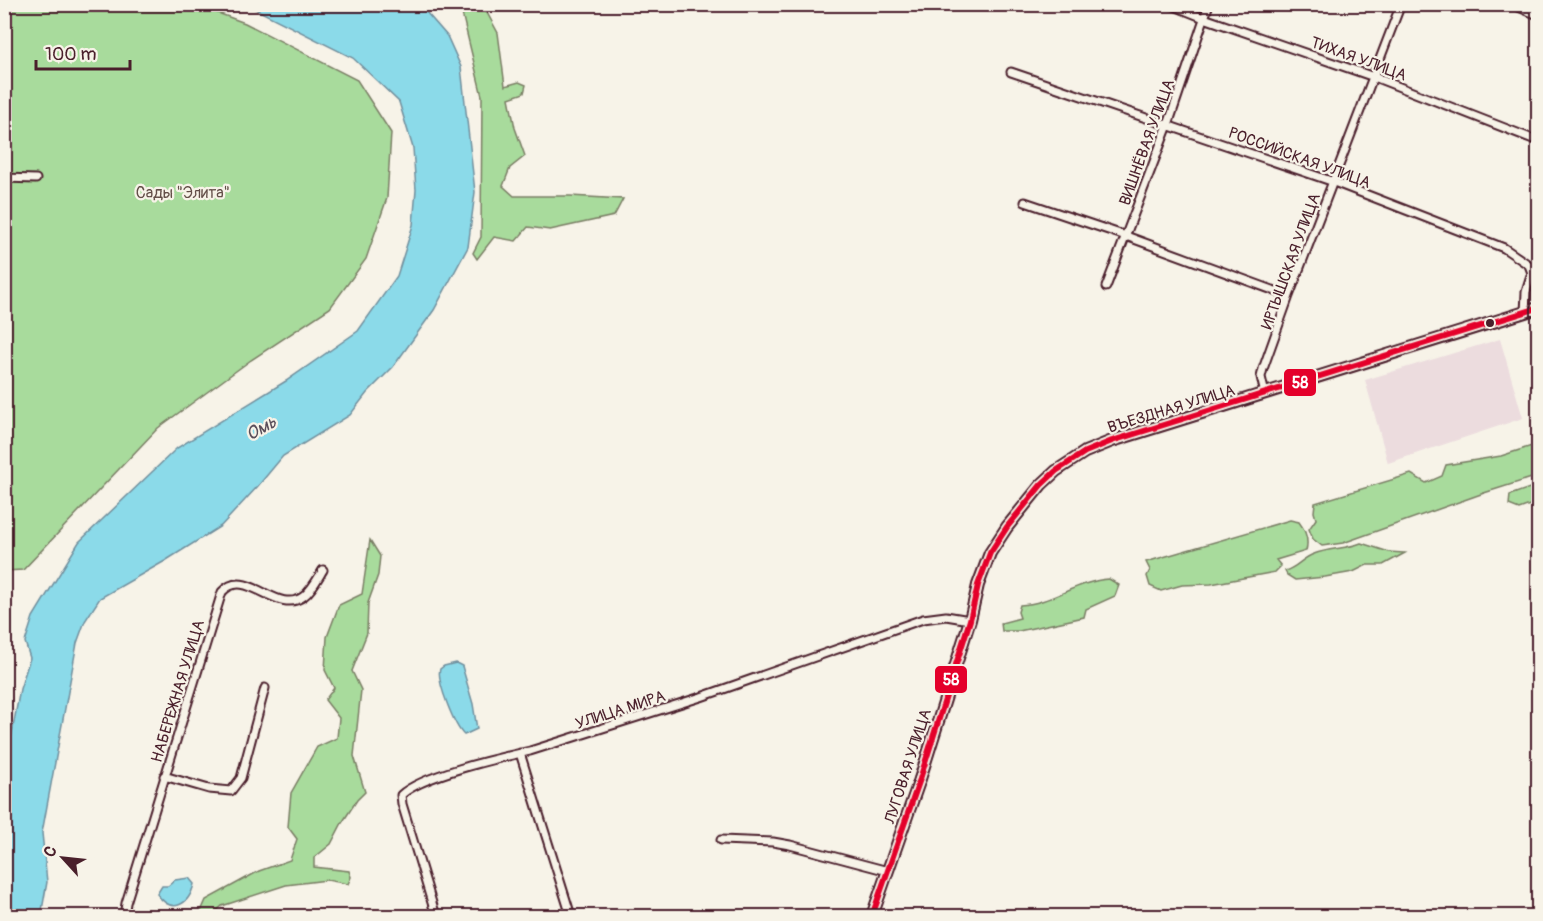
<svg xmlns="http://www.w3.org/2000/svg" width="1543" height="921" font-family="Pangolin,sans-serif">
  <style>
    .built { fill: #ecdcde }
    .green { fill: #a8db9c; stroke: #797d64; stroke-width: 1.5 }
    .water { fill: #8bdae9; stroke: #718f9d; stroke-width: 1.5 }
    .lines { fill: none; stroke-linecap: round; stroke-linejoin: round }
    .minor-casing { stroke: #4a1f2b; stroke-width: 11 }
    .tertiary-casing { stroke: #4a1f2b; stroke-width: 14 }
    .minor { stroke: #f7f3e8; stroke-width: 7 }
    .tertiary { stroke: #f7f3e8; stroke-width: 9 }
    .bus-1-casing { stroke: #f7f3e8; stroke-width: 10 }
    .bus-1 { stroke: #e4002b; stroke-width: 6 }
    .bus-dot { fill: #4a1f2b; stroke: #f7f3e8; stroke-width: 2 }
    .labels { text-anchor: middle; stroke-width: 4.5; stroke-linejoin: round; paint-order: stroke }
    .street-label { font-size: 16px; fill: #4a1f2b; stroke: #f7f3e8 }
    .park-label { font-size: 16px; fill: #624e47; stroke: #f7f3e8 }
    .water-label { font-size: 18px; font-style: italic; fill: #5a4e5a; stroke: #f7f3e8 }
    .line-badge { stroke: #f7f3e8; stroke-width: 2 }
    .badge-label { font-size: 16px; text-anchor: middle; font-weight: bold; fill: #fff }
  </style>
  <rect width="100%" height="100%" fill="#f7f3e8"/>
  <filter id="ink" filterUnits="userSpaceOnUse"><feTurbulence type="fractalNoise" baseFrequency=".0167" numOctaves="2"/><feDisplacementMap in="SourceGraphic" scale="12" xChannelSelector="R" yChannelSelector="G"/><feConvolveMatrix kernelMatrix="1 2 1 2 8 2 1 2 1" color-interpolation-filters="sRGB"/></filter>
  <g filter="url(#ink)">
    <path class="built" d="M1500,339l23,79 -135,45 -23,-83z"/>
    <path class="green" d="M4,5h192l49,18 112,57 34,53 -4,65 -21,61 -36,49 -79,52 -93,68 -135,142 -18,1z
      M460,5h32l-7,4 13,24 7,53 14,-4 7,3 -2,8 -15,5 6,30 10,28 -15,12 -7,18 11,10h56l53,3 -9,17 -64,14 -22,-3 -12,14 -22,-4 -17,22 -4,-6 8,-16 1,-141z
      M1538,444v32l-54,17 -141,50 -21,3 -9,-7 -4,-10 7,-10 -2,-7 1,-9 96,-29 15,9 16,-7 4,-11 55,-9z
      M1538,485v17l-19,7 -10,-4 1,-10z
      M1290,520l9,2c7,9 10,18 7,29l-30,9 5,6 -6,6 -64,12 -29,1 -21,6 -11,-5 -3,-10 3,-6 -4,-8z
      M370,540l10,16 -2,19 -10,28 -1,30 -15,38 9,19 -7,66 11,36 -8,8 -15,23 -11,21 -17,14v9l35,4 2,6 -3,7 -21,-4 -41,5 -64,21 -11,10h-12l7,-16 53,-29 31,-11 7,-21 -9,-12 3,-34 26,-46 20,-9 2,-20 -14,-18 9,-12 -9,-18 2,-33 12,-32 23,-11z
      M1361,543l28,9 16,1 -22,12h-16l-14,7 -28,5 -30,3 -8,-5 -2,-4c13,-4 17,-13 29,-17 15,-6 32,-5 47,-11z
      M1109,579l10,6 -4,11 -29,13 -2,8 -65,14h-17l-1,-8 19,-5 -2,-6 2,-7c31,-1 56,-24 89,-26z"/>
    <path class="water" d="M247,5h173l27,31 14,31 14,125 -7,55 -34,63 -41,57 -26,26 -17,22 -67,41 -25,30 -37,40 -56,35 -65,37 -15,23 -8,22 -35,190 5,49 -6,34h-36v-145l15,-82 10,-31 -5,-16 8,-25 46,-75 98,-94 109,-67 72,-50 39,-55 16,-51 3,-35 -3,-42 -14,-46 -46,-44z
      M456,663l6,3 11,38 4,25 -13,6c-9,-8 -28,-54 -24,-66l4,-3z
      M189,878l5,6c-5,21 -22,31 -37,10l5,-8h6l7,-6z"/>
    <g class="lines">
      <g class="minor-casing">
        <path id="minor" d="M1169,4l35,14 170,59 164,64
          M1511,4l27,11
          M1011,72l323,110 170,66 25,17 3,8 -6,19 -1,21
          M4,178l32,1
          M1025,202l101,34 163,60
          M1106,287l62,-162 41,-121
          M1265,394l-4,-17 2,-8 26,-73 112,-292
          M520,753l51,163
          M164,776l45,13 22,2 10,-13 24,-90
          M721,840l52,2 17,3 98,26
          M124,916l2,-13 96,-311c24,-27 55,25 82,4 8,-6 14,-18 19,-26
          M436,916l-34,-112 -1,-9c21,-20 98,-37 129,-44l171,-54 222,-78 23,-3 24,4"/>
      </g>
      <g class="tertiary-casing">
        <path id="tertiary" d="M872,916l48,-137 50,-159 8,-35 12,-32 17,-26 34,-42 15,-14 29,-19 27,-11 426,-133"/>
      </g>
      <use href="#minor" class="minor"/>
      <use href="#tertiary" class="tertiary"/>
      <g class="bus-1-casing">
        <path id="bus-1" d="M872,916l48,-137 50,-159 8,-35 12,-32 17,-26 34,-42 15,-14 29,-19 27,-11 426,-133"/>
      </g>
      <use href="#bus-1" class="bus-1"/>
    </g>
  </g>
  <circle class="bus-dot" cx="1490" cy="323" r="5"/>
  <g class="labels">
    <g class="street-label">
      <text transform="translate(1359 58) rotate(20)" y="6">ТИХАЯ УЛИЦА</text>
      <text transform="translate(1146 142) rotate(-70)" y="6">ВИШНЁВАЯ УЛИЦА</text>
      <text transform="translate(1300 157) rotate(20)" y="6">РОССИЙСКАЯ УЛИЦА</text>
      <text transform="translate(1290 261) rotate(-70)" y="6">ИРТЫШСКАЯ УЛИЦА</text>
      <text transform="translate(1171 408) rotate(-17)" y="6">ВЪЕЗДНАЯ УЛИЦА</text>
      <text transform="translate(177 691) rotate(-73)" y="6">НАБЕРЕЖНАЯ УЛИЦА</text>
      <text transform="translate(620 709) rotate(-18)" y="6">УЛИЦА МИРА</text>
      <text transform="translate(907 766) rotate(-72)" y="6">ЛУГОВАЯ УЛИЦА</text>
    </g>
    <g class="park-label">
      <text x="183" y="198">Сады "Элита"</text>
    </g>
    <g class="water-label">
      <text transform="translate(261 428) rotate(-30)" y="6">Омь</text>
    </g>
  </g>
  <g class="line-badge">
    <rect x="1283" y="368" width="34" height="29" rx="6" fill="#e4002b"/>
    <rect x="934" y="665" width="34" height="29" rx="6" fill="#e4002b"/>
  </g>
  <g class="badge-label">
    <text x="1300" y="388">58</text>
    <text x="951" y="685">58</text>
  </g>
  <rect width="1543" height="921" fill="none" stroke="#f7f3e8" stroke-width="24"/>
  <rect x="12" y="12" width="1519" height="897" fill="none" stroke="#4a1f2b" stroke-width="2" filter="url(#ink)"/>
  <g transform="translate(63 858) rotate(297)" stroke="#f7f3e8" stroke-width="4.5" paint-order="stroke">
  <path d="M0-4.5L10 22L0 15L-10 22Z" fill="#4a1f2b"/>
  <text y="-9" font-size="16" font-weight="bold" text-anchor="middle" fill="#4a1f2b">С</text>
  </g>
  <path d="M36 60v9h94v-9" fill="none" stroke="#4a1f2b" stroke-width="3"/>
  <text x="45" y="60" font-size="18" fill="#4a1f2b" stroke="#f7f3e8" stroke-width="4.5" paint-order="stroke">100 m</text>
</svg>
